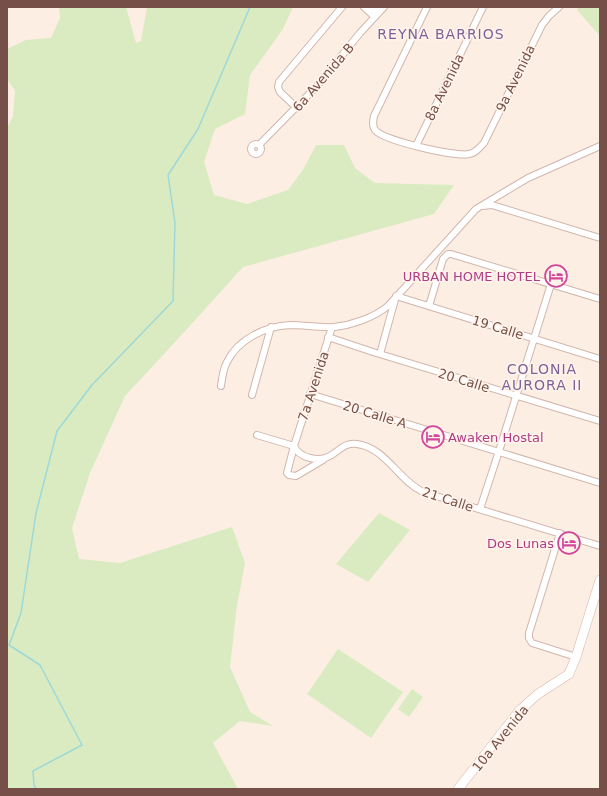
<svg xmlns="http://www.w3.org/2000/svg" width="607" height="796" font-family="'DejaVu Sans',sans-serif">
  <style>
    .green { fill: #daebc1 }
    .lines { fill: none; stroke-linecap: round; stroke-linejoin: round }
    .stream { stroke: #9dd9d8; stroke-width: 1.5 }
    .street-casing { stroke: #d1b6ac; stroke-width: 8 }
    .secondary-casing { stroke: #d7b7ab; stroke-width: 10 }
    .street { stroke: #fff; stroke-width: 6 }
    .secondary { stroke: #fff; stroke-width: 9 }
    .labels { text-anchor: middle; stroke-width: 3.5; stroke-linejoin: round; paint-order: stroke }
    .street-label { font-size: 13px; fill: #765048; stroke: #fff3ea }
    .hotel-label { font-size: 13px; fill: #b23c85; stroke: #fff3ea; text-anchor: end }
    .neighbourhood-label { font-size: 14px; letter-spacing: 1px; fill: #7e639a; stroke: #fff3ea }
  </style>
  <rect width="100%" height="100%" fill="#fdeee3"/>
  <path class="green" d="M59,7h67l10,36 5,-2 6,-34h146l-10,22 -33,46 -5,39 -30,15 -11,33 10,33 33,9 41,-14 16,-22 12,-23h28l11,23 20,15 79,2 -20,29 -191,53 -66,73 -52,56 -35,77 -18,55 7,31 41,4 112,-36 13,36 -8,42 -7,62 20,45 23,14 -33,-5 -27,22 25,46h-231v-661l6,-12 2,-25 -8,-12v-30l19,-9 25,-2 9,-20z
    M578,7h22v29l-23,-26z
    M379,513l31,17 -42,52 -32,-18z
    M338,649l65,43 -32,46 -64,-44z
    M412,689l11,8 -14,20 -11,-8z"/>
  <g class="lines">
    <path class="stream" d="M36,789l-2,-4 -1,-14 49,-26 -42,-80 -31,-20 12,-32 15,-100 21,-82 35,-46 81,-84 2,-78 -7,-48 30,-46 52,-122"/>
    <g class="street-casing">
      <path id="street" d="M364,7l11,10
        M372,7l7,5
        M427,7l-53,109c-1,5 -2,10 1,14 9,11 81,27 94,24 7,-1 10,-6 15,-11l58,-118 7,-9 10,-9
        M297,108l-17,-16 -2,-5 1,-5 63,-75
        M251 149a5 5 0 1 1 10 0a5 5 0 1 1-10 0Z
        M259,145l58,-59 43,-53 24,-26
        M416,146l67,-139
        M482,206l10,-1 108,33
        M429,306l14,-47 5,-5h3l149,45
        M328,337l45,15 227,69
        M380,354l16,-58 204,63
        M221,386c1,-8 2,-17 6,-24 11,-23 39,-36 63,-37 15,0 29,3 44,2 18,-2 39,-9 54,-21l88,-97 52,-31 72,-32
        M310,394l290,89
        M252,395l19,-68
        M257,435l37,11
        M294,446c3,7 8,10 16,12 25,6 28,-17 47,-14 29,4 41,36 66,48l177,54
        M323,460l-27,16 -7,-1 -2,-2 7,-27 38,-119
        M480,509l20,-61 51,-164
        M560,533l-31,100v5l3,5 44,14"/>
    </g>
    <g class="secondary-casing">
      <path id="secondary" d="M458,789l62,-79 18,-16 31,-20 7,-17 24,-77"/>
    </g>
    <use href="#street" class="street"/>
    <use href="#secondary" class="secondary"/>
  </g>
  <defs>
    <g id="hotel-ring" transform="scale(1.15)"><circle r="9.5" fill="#fff3ea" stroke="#d1479c" stroke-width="1.5"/><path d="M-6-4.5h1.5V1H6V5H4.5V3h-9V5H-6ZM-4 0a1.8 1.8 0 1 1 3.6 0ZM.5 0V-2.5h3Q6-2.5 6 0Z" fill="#d1479c"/></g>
  </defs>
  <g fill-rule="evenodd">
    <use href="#hotel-ring" x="556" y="276"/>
    <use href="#hotel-ring" x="433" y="437"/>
    <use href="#hotel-ring" x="569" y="543"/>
  </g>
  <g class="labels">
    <g class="street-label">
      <text transform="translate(323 77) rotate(-49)" y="5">6a Avenida B</text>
      <text transform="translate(515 78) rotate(-64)" y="5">9a Avenida</text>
      <text transform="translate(444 87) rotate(-64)" y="5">8a Avenida</text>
      <text transform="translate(498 327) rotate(17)" y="5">19 Calle</text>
      <text transform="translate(464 380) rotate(17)" y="5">20 Calle</text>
      <text transform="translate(313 386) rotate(-72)" y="5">7a Avenida</text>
      <text transform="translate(375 414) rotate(17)" y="5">20 Calle A</text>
      <text transform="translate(448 499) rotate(18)" y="5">21 Calle</text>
      <text transform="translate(500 738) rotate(-51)" y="5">10a Avenida</text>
    </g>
    <g class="hotel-label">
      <text x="540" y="281">URBAN HOME HOTEL</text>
      <text x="448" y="442" text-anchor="start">Awaken Hostal</text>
      <text x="554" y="548">Dos Lunas</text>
    </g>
    <g class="neighbourhood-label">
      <text x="441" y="39">REYNA BARRIOS</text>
      <text x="542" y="374">COLONIA<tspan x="542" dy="16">AURORA II</tspan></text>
    </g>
  </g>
  <rect width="607" height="796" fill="none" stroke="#765048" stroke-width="16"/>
</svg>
